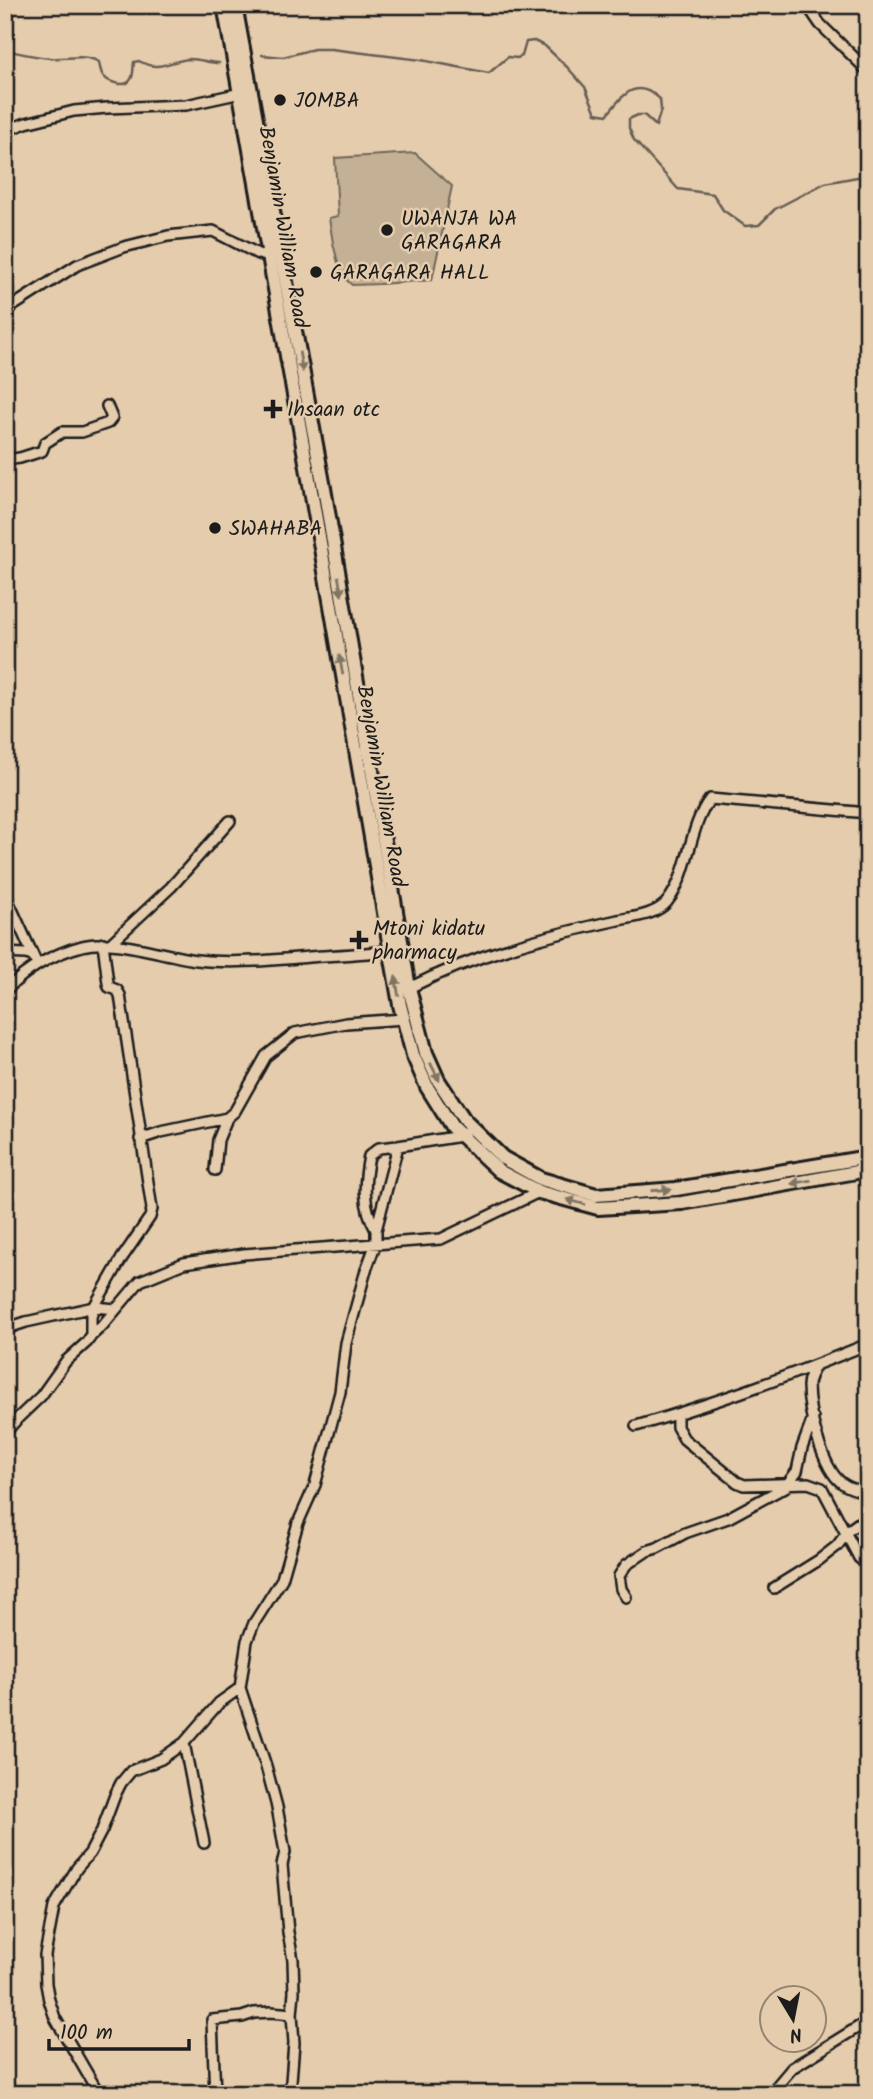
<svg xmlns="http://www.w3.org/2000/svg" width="873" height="2099" font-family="Kalam,sans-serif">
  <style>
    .green { fill: #c4b095; stroke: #706658; stroke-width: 2 }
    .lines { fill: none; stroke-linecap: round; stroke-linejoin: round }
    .stream { stroke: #665d52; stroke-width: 2.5 }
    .street-casing { stroke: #1c1c1c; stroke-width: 14 }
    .secondary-casing { stroke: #1c1c1c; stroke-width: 18 }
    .street { stroke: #e5ccad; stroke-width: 9 }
    .secondary { stroke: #e5ccad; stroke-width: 12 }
    .oneway { fill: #807464 }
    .poi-dot { fill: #1c1c1c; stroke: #e5ccad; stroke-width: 2.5 }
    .labels { text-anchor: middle; stroke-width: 5; stroke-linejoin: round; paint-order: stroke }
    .poi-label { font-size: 21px; fill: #1c1c1c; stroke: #e5ccad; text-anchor: start }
    .street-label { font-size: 21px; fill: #1c1c1c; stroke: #e5ccad }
  </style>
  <rect width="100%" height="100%" fill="#e5ccad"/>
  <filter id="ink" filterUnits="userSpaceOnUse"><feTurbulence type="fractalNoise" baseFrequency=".0143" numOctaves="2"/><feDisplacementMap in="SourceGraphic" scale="14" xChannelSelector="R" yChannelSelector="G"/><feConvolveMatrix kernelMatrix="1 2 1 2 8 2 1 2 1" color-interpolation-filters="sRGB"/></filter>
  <g filter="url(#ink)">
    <path class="green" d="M415,153l37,33 -20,94 -52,4 -28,1 -11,-10 -8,-32 -4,-25 9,-2 -3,-58z"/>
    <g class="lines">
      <path class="stream" d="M630,5l1,2
        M5,50c15,3 30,7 45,8 16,2 34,-5 49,4 0,2 2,10 3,12 4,8 24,15 29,5 3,-4 2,-12 3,-17l5,-1c22,12 30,-1 51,-2 10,0 19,4 29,4
        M262,55l21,2 31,-8h17l90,11 68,13 19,-16 9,1 5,-2 4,-14 8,-1 11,5 22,21 18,20 11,26 11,2c16,-20 28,-38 53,-16l1,11 -5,16 -12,-11h-6l-9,4v9l5,12 44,49 35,5 10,16 22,16 14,-1 16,-16 50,-26 43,-8"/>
      <g class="street-casing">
        <path id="street" d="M807,5l13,19 48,47
          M5,131l21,-8 48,-12 33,-3 79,-3 55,-12
          M5,311l72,-46 47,-18 44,-11 45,-5 45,23 12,3
          M5,460l15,-2 22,-7 3,-8 17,-11h20l26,-9 4,-5 -5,-12
          M6,896l31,68
          M111,943l60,-56 59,-66
          M5,953l20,1 8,2
          M409,988c67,-34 136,-52 209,-68 16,-3 38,-5 49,-18 23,-29 21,-74 43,-103l158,14
          M5,991c22,-22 47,-37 77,-45 31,-9 82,10 115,14 37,4 75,0 112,-3 28,-2 57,-3 85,-7
          M140,1139l21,-7 66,-14 8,-7 31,-55 29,-23 51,-10 58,-4
          M215,1170l3,-30 9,-22
          M376,1230c-14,-24 -12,-48 -7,-74l10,-8 19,-2
          M5,1329l21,-7 68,-15 28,-49 28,-41 2,-8 -32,-214 -3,-5 -8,-3 -1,-4 -5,-40
          M91,1336l11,-10 38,-45 44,-18 60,-9 197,-15 98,-47
          M816,1365c-4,7 -8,13 -8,21 0,24 14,83 34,97 7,6 17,7 26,10
          M677,1414v13l7,12 53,43 7,3 64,-2 14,5 37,70 9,7
          M636,1426c78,-22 156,-51 232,-82
          M5,1433l13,-15 23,-22 25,-35 21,-19 4,-6v-19l3,-10 22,2
          M774,1588l45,-28 18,-14 12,-16 19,-14
          M626,1597l-5,-8 -2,-13 7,-11 21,-14 10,-3 28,-15 43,-15 57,-31 12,-16 5,-23 11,-30
          M184,1743l20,100
          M99,2094l-44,-76 -6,-18 -3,-16 -1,-29 9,-48 23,-39 13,-15 12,-23 13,-35 6,-12 10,-12 30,-12 23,-16 35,-40 21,-15
          M215,2094l-3,-74 30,-3 12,-4 17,-1 21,2
          M290,2094l4,-51 -2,-29 2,-22 -1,-32 -5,-28 -6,-67 3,-13 -8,-45 -11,-41 -26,-78 7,-47 7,-18 28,-44 16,-56 17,-38 25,-93 6,-49 20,-73 10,-27v-13l22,-84 63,-10 3,-3
          M770,2094l22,-26 76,-47"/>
      </g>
      <g class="secondary-casing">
        <path id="secondary" d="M224,5l84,468 92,532 13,50 14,32 25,40 47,44 40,21 59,16 84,-5 186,-33
          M235,5l89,483 85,500 17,65 12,27 27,41 38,37 38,21 55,16 80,-6 192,-32"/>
      </g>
      <use href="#street" class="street"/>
      <use href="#secondary" class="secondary"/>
    </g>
    <defs><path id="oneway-solid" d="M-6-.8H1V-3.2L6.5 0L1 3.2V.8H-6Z" transform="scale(1.75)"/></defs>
    <g class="oneway">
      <use href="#oneway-solid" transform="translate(301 362) rotate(80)"/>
      <use href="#oneway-solid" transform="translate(340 586) rotate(80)"/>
      <use href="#oneway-solid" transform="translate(341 665) rotate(-100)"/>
      <use href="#oneway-solid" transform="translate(397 986) rotate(-99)"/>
      <use href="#oneway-solid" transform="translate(435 1072) rotate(63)"/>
      <use href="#oneway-solid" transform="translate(801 1182) rotate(170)"/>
      <use href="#oneway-solid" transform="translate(661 1190) rotate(-4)"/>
      <use href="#oneway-solid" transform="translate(576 1202) rotate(-164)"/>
    </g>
  </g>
  <g class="poi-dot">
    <circle cx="280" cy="100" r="7"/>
    <circle cx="387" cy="230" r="7"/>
    <circle cx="316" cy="272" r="7"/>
    <path d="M269.5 398.5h7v7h7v7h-7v7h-7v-7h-7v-7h7z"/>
    <circle cx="215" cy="528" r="7"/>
    <path d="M355.5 929.5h7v7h7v7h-7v7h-7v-7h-7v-7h7z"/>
  </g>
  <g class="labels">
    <g class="poi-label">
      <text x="294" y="107">JOMBA</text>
      <text x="401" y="225">UWANJA WA<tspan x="401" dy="24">GARAGARA</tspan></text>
      <text x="330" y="279">GARAGARA HALL</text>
      <text x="287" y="416">Ihsaan otc</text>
      <text x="229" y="535">SWAHABA</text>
      <text x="373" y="935">Mtoni kidatu<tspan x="373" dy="24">pharmacy</tspan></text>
    </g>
    <g class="street-label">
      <text transform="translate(284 227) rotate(80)" y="7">Benjamin William Road</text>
      <text transform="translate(382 786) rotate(80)" y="7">Benjamin William Road</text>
    </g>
  </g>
  <rect width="873" height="2099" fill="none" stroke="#e5ccad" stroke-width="28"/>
  <rect x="14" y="14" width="845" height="2071" fill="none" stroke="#1c1c1c" stroke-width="2.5" filter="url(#ink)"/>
  <g transform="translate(793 2019) rotate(170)"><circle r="33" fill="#e5ccad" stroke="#958673" stroke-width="2"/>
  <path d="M0-5L12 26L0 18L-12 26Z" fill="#1c1c1c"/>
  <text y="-10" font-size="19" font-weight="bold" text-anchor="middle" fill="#1c1c1c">N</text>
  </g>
  <path d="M49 2039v10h140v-10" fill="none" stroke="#1c1c1c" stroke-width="3.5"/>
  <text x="60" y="2039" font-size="21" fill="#1c1c1c" stroke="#e5ccad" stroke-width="5" paint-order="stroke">100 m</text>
</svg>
